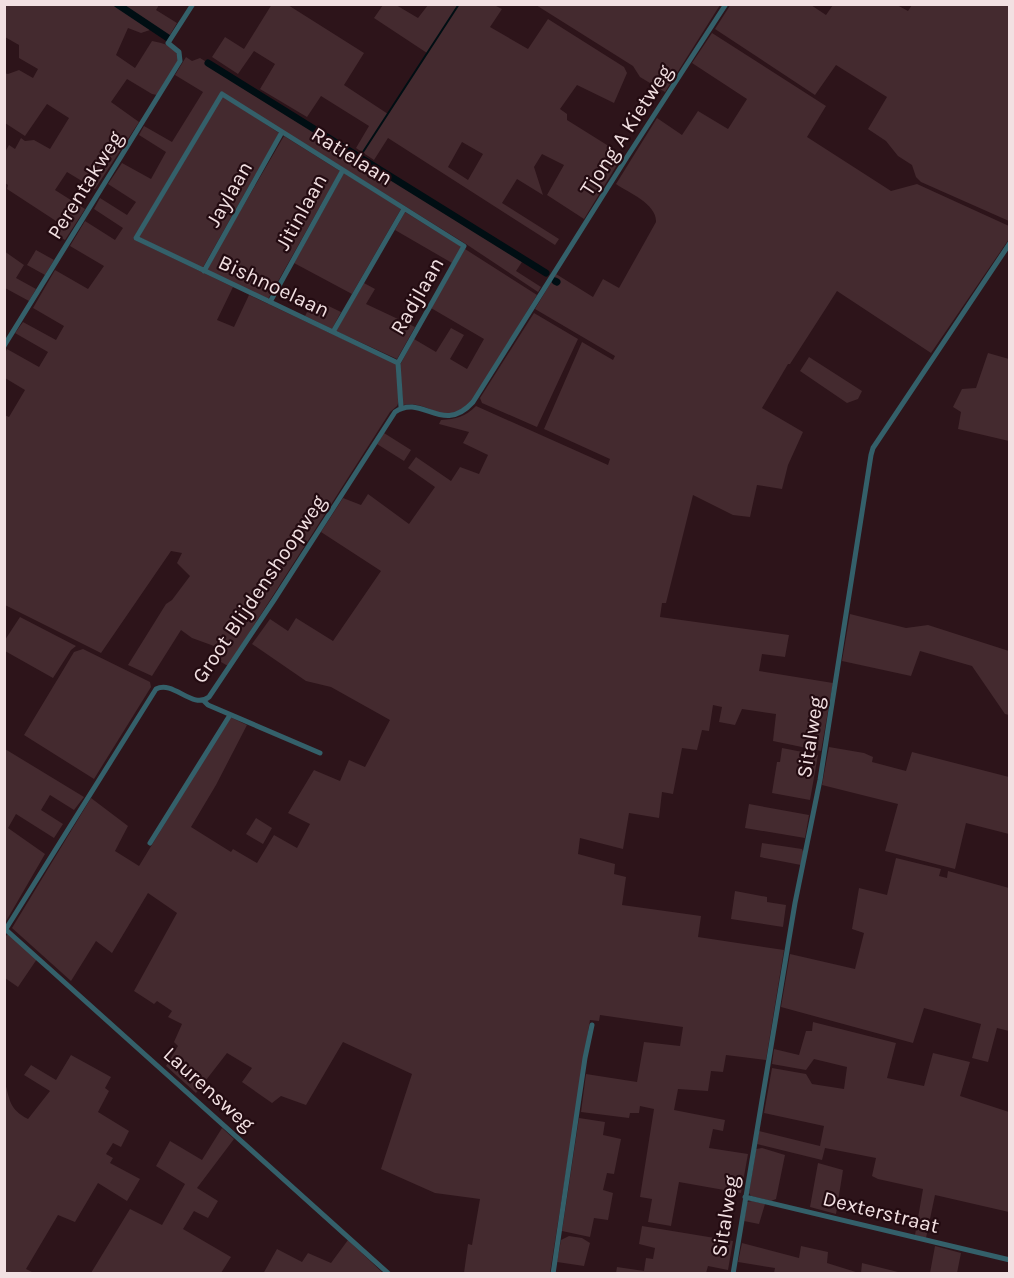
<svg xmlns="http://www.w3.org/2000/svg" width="1014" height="1278" font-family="Karla,sans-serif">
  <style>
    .green { fill: #442a2f; fill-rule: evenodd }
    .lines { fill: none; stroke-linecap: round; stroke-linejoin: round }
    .stream { stroke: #000e13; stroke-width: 2 }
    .canal { stroke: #000e13; stroke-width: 7 }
    .street { stroke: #34606a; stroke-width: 5 }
    .labels { text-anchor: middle; stroke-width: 4.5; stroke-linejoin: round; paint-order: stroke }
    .street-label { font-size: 21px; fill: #f2e0e2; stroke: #230b11 }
  </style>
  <rect width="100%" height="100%" fill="#2d141a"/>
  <path class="green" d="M272,4l16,1 76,48 -20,32 44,29 39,-61 -53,-35 9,-13h13l22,13 10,-13h66l8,4 -12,18 38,22 20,-30 76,48 3,6 -13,30 -37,-18 -17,24 7,5v6l56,35 -39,64 -37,-24 17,-30 -22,-11 -8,13 9,28 -26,-16 -15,24 57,36 -4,6 -167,-107 -14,22 -18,-12 13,-22 -48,-30 -14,21 -47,-28 15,-25 -21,-13 -16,23 -26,-17 13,-20 19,12zM462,142l21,12 -15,26 -20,-13z
    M731,4l80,1 15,10 7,-10h64l11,6 4,-6h97v216l-88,-39 -5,-5 -4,-12 -14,-9 -12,-15 -18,-12 19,-32 -51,-32 -21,30 -100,-66z
    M5,5h154l-3,5 21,13 -9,15 -15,-9 -12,4 -13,-5 -12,27 19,13 17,-27c13,3 23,4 27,18l-22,36 -5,-1 -25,-15 -16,23 28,20 -44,67 -28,-17 -12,18 30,19 -20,31 -10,-6 1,-13 -49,-32 1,-4 -3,-2 -1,-29 5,-9 6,4 6,-11 4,3 9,-1 16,9 19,-31 -22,-14 -22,32 -20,-13 -1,-50 4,1 11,-4 14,8 5,-9 -19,-11v-13l-14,-8z
    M536,5h184l-55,87 -25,-15 -7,-11z
    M712,33l114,73 -19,31 84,54 26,-7 92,42v13l-78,114 -94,-62 -47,73h-2l-26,44 41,24 -15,33 -6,24 -25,-4 -7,32 -17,-2 -40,-20 -27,108h-4l-2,14 129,18 -4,22 -23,-3 -3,17 74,12 -12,68 -48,-10 3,-27 -34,-5 -7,16 -16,-3 3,-15 -9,-2 -4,26 -7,-1 -5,20 -15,-2 -9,46 -11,-2 -3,26 -30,-5 -6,36 -43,-11 -2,16 37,10 -1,10 12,3 -4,28 79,11 -3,21 86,13 -18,110 -40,-5 -3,17 -12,-1 -3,20 -30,-2 -4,21 51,10 -2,11 -10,-2 -4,19 39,6 -7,39 -62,-11 -8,44 -23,-4 4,-23 -12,-2 14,-88 -14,-3 -1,7h-9l-1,5 -48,-6 5,-38 51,8 7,-40 36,4 3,-19 -83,-12 -1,6 -9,-1 -40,253h-86l4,-29 4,1 8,-46 -45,-6 -54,-24 31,-95 -69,-32 -37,63 -25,-9 -9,7 -30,-21 10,-14 -25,-15 -31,40 -30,-27 12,-20 -4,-4 8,-18 -14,-7 4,-6 -15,-10 -3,3 -20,-13 43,-78 -29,-20 -36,60 -16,-12 -25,40 -59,-53 79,-130 37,28 -13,25 24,15 91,-149 17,8 -31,60 -25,42 40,25 2,-3 24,14 17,-28 23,13 13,-24 -22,-11 26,-43 26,11 9,-21 16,7 25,-47 -59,-33 -25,-6 -54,-37 18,-25 18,12 8,-13 37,23 48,-70 -60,-39 22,-34 18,7 7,-11 41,30 26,-37 -27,-19 8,-11 35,24 9,-14 19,7 9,-19 -25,-12 6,-11 -30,-8 2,-4c15,-1 24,-3 35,-14l132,59 2,-6 -66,-30 38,-87 31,18 2,-4 -80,-47 21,-35 37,23 10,-18 16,9 37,-66c1,-18 -27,-29 -40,-38l41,-66 25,17 16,-24 30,18 19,-30 -55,-36z
    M186,57l6,4 8,-3 324,201 -8,12 25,16 -3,5 -72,-48 -245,-152 -88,147 100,48 -16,33 17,7 15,-32 147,69 3,37 -2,5 -7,6 -162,254 -14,-8v-12l-22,-8 -11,-8 -29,46 -24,-11 38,-61 6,-4 18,-24 -13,-13 5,-10 -11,-2 -70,102 -96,-48 -1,-190 5,2 16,-27 -20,-12v-25l2,-4 32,18 9,-15 -33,-19 8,-11 33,18 8,-14 -31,-18 22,-38 33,19 16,-23 -34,-20 15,-25 30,19 8,-12 -29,-19 6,-11 27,17 9,-13 -28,-18 14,-21 29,16 15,-27 -27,-17 5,-9 28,16 31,-50 -28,-17z
    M223,96l56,37 -77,136 -63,-32z
    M284,136l56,35 -72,128 -62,-29z
    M344,173l57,36 -49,85 -58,-31z
    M405,212l57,35 -10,16 -57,-33z
    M465,249l72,46 -63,103c-31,34 -42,1 -71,7l-3,-40 14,-26 22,13 15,-24 13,7 -14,24 17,10 17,-30 -53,-31z
    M36,250l18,10 -9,15 -18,-10z
    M4,251l20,14 -8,13 20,11 -7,12 -24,-13z
    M364,283l11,6 -9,15 49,23 -18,32 -61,-28z
    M314,299l27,13 -9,17 -27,-13z
    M534,313l44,26 -41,88 -55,-24 -2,-5z
    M988,353l21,6v82l-51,-12 3,-17 -8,-5 9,-18 14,-1z
    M809,357l53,34 -4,8 -11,4 -47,-32z
    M384,433l27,17 -7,11 -27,-17z
    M850,614l56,14 22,-3 81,26v64l-4,-1 -33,-48 -52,-15 -9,25 -69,-15z
    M20,617l56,29 -5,4 -18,28 -48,-27v-11z
    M83,649l67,33 1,5 -57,92 -70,-44 50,-83z
    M829,747l35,6 9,4 -1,5 34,9 6,-19 97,25v57l-43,-11 -11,46 -70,-18 13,-47 -76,-19z
    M782,748l36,7 -8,45 -38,-7 5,-31h3z
    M5,749l79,48 -10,13 -24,-15 -9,15 22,14 -9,14 -38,-24 -8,14 37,26 -40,69z
    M749,804l60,11 -4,23 -60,-10z
    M256,818l16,10 -9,16 -17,-10z
    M762,843l40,6 2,5 -3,11 -41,-8z
    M896,858l45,11 -2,7 8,2 1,-7 61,17v143l-12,-3 -9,34 -16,-4 9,-34 -57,-16 -11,35 -132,-36 9,-53 65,15 9,-36 -12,-4 7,-41 28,7z
    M735,891l32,6v5l19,3 -3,22 -52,-8z
    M8,934l29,25 -19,28 -13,-9 -1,-40z
    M813,1022l83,21 -9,35 37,8 9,-33 37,9 -10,34 49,16v100l-74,-17 -9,43 -11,-3 8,-46 -45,-10 -6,-3 4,-18 -51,-10 -3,12 -65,-16 2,-13 61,15 4,-20 -60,-13 8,-45 34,6 6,10 32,5 3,-22 -33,-8 -8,11 -34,-6 2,-15 25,6 7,-24h6z
    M71,1055l40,22 -6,11 4,3 -11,21 31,19 -8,16 -8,-4 -7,11 7,4 -3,5 30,16 -13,22 -29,-18 -23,39 -17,-7 -32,54 8,4h-29v-190c5,17 4,26 23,36l22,-28 -26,-16 7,-10 25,15z
    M579,1118l26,4 -2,13 18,4 -7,35 -7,-1 -4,17 10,3 -5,27 -14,-2 -4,19 -28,-6z
    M222,1128l12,11 -37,49 21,13 -10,17 -14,-7 -11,18 48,28 -10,16h-130l39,-64 32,16 23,-41 -29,-18 14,-25 32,19z
    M762,1148l23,7 -9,44 -5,2 -20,-5 -2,-3 7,-44z
    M818,1163l25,7 -7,44 -26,-7z
    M752,1201l13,3 -6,20 -15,-3 3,-19z
    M642,1226l91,15 -5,29 -20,-4 -2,7h-90l1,-6 27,4 2,-13 7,1 2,-11 -16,-4z
    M569,1236l13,2 8,5 -6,23 -27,-4 4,-22z
    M348,1240l36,34h-121l14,-25 25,13 6,-9 23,10z
    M742,1243l57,15 2,-12 27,6 -1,11 32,10h-85l1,-5 -37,-6z
    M935,1246l26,7 -4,20h-27z
    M862,1263l36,9v1h-37z"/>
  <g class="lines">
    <path class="stream" d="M363,152l96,-148"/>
    <path class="canal" d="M117,4l51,34
      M208,63l338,210
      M555,281l2,1"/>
    <path class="street" d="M222,94l242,152 -66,117 -262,-125z
      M204,271l78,-139
      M270,302l73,-132
      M333,332l71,-123
      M4,346l176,-285 -1,-9 -11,-9 25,-39
      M398,363l3,44
      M204,701l4,4 112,48
      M150,843l80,-128
      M4,928l385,346
      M4,932l152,-243c18,-9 36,21 53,8l65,-97 121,-188c27,-19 47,24 78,-10l154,-245 99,-153
      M745,1197l265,63
      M553,1274l32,-216 7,-33
      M733,1274l62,-371 25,-123 51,-325 2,-7 137,-205"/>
  </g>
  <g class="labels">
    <g class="street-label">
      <text transform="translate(626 130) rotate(-57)" y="7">Tjong A Kietweg</text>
      <text transform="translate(352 156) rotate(32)" y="7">Ratielaan</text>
      <text transform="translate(85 185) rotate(-58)" y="7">Perentakweg</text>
      <text transform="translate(229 194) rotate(-60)" y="7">Jaylaan</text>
      <text transform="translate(301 212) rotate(-61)" y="7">Jitinlaan</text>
      <text transform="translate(274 286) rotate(25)" y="7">Bishnoelaan</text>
      <text transform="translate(417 296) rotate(-60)" y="7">Radjlaan</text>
      <text transform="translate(259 589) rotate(-56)" y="7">Groot Blijdenshoopweg</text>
      <text transform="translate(810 737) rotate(-81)" y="7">Sitalweg</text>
      <text transform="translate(209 1089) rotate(42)" y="7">Laurensweg</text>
      <text transform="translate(881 1212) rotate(14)" y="7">Dexterstraat</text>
      <text transform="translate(725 1216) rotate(-81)" y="7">Sitalweg</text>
    </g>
  </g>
  <rect width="1014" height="1278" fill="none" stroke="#f2e0e2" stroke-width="12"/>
</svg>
